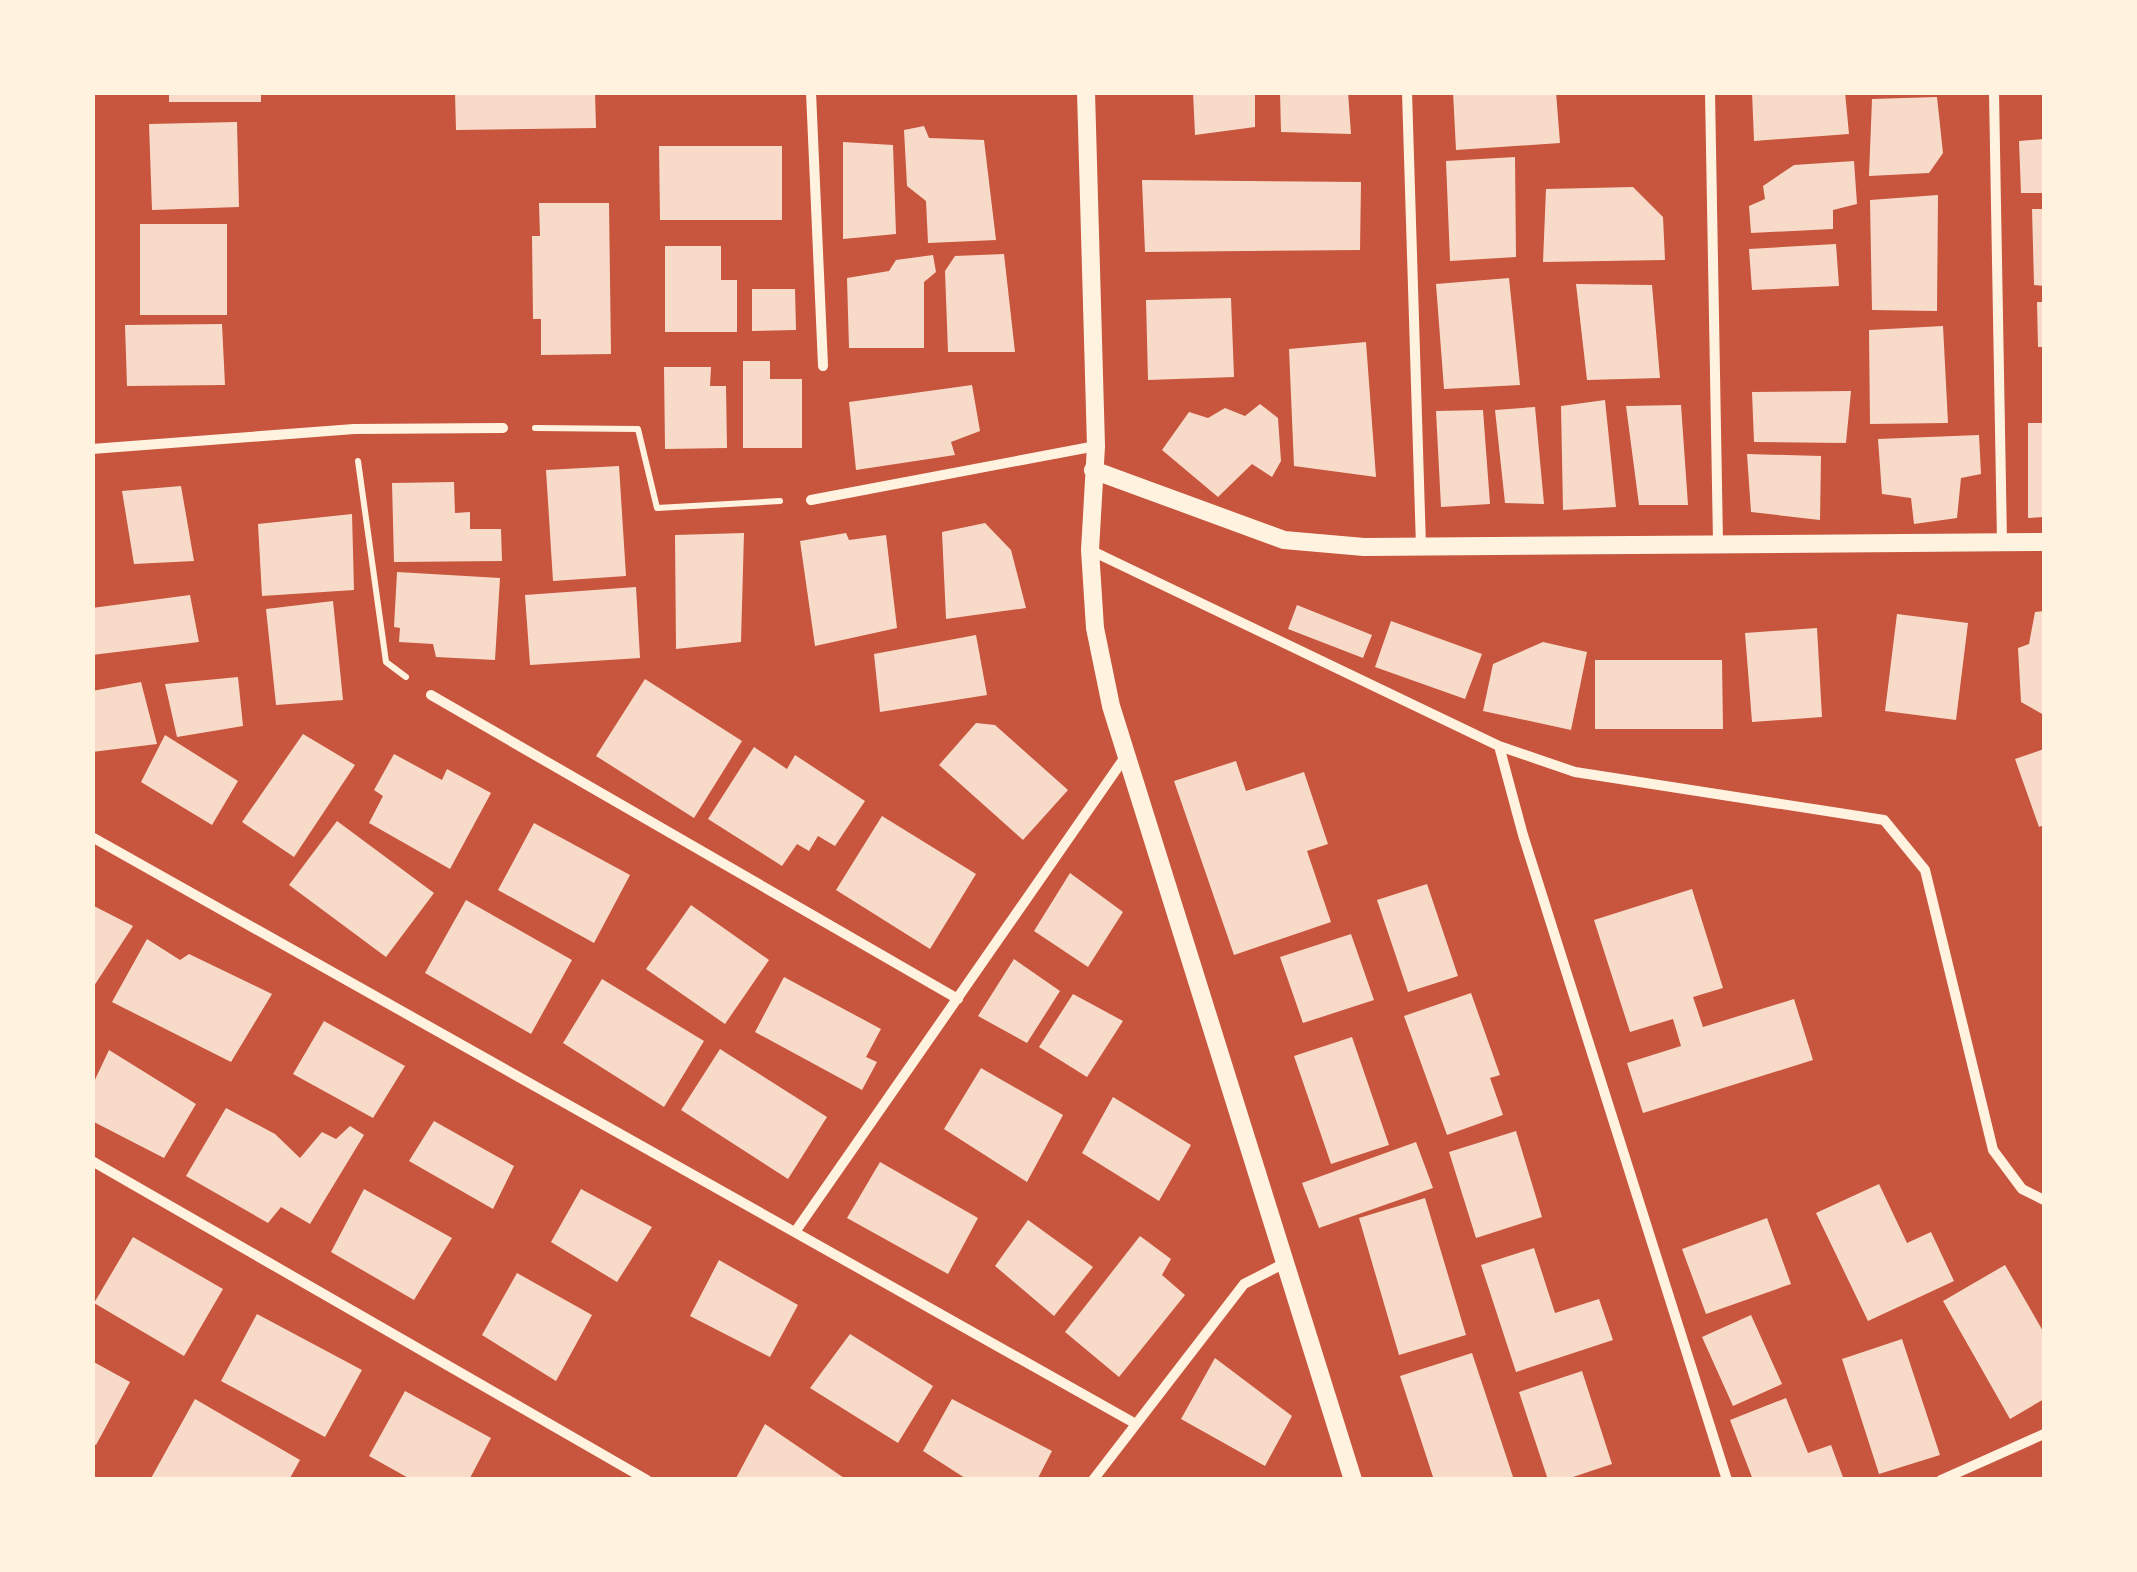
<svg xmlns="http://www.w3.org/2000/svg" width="2137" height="1572" font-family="'Source Sans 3',sans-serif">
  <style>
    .building { fill: #f7dbc8 }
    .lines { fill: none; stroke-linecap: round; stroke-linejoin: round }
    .path { stroke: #fff3e0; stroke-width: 6 }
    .minor { stroke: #fff3e0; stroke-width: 10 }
    .tertiary { stroke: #fff3e0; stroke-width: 18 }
  </style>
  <rect width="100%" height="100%" fill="#c8553d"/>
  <path class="building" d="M169,92h92v10h-92z
    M455,92h140l1,36 -140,2z
    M1193,92h62v35l-60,8z
    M1280,92h68l3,42 -70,-2z
    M1453,92h103l4,51 -104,7z
    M1752,92h93l4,42 -95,7z
    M1937,97l6,56 -14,20 -60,3 3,-77z
    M237,122l2,85 -87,3 -3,-86z
    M924,126l5,12 55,2 12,100 -68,3 -2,-42 -19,-15 -3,-56z
    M2044,139v54h-23l-2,-52z
    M843,142l50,3 3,89 -53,5z
    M659,146h123v74h-122z
    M1515,157l1,100 -66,4 -4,-100z
    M1854,161l3,43 -24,6v19l-82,4 -2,-27 16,-7 -2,-13 31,-21z
    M1142,180l219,2 -1,68 -215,2z
    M1633,187l30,30 2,43 -122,2 3,-73z
    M1938,195l-1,116 -65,-1 -2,-110z
    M539,203h70l2,151 -70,1v-36h-8l-1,-83h8z
    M2032,209h12v77l-10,-1z
    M140,224h87v91h-87z
    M1836,244l3,42 -87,4 -3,-41z
    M665,246h56v34h16v52h-72z
    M1004,254l11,98h-67l-3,-81 10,-15z
    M933,255l3,17 -12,10v66h-75l-2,-70 42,-7 7,-11z
    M1509,278l11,107 -76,4 -8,-105z
    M1576,284l76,1 8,93 -73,2z
    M752,289h43l1,41 -44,1z
    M1231,298l3,79 -86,3 -2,-80z
    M2037,302h7v45h-6z
    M222,324l3,61 -98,1 -2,-61z
    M1943,326l5,97 -78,1 -1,-94z
    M1366,342l10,135 -82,-11 -5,-117z
    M743,361h27v18h32v69h-59z
    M664,367h47l-1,19h16l1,62 -62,1z
    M972,385l8,46 -29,11 4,13 -99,15 -7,-68z
    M1851,391l-5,52 -92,-1 -2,-50z
    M1605,400l11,107 -53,3 -2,-104z
    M1260,404l18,14 3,43 -9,16 -20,-13 -34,33 -56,-47 27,-38 19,6 17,-10 20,8z
    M1681,405l7,100h-49l-13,-99z
    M1535,407l9,97 -39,-1 -10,-93z
    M1483,410l7,94 -49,3 -5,-96z
    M2028,423h16v94l-16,1z
    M1979,435l2,39 -20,4 -4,40 -43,6 -3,-26 -29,-4 -4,-55z
    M1747,454l74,2 -1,64 -69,-8z
    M619,466l7,110 -73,5 -7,-111z
    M454,482l1,31 15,-1v17h31l1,32 -108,1 -2,-79z
    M181,486l13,75 -60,3 -12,-73z
    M352,514l2,76 -92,6 -4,-72z
    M985,523l26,27 15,58 -80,11 -4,-87z
    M744,533l-3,109 -65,7 -1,-114z
    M846,533l3,7 37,-5 11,93 -82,18 -15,-105z
    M397,572l103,6 -5,82 -59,-3 -3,-13 -34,-2 1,-14 -6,-1z
    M636,587l4,71 -110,7 -5,-70z
    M190,595l9,47 -107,13v-47z
    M333,601l10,99 -67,5 -10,-96z
    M1297,605l75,30 -9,23 -75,-29z
    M2044,611v104l-23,-13 -3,-54 11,-4 6,-32z
    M1897,614l71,9 -12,97 -71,-9z
    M1391,621l91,33 -17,45 -90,-32z
    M1817,628l5,89 -70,5 -7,-89z
    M976,635l11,60 -107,17 -6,-58z
    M1543,642l44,10 -16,78 -88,-19 10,-47z
    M1595,660h127l1,69h-128z
    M238,677l5,49 -66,11 -12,-53z
    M645,679l97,62 -48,77 -98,-62z
    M141,682l16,62 -65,8v-61z
    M976,723l19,2 73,65 -45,50 -84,-75z
    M303,734l52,31 -61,92 -52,-35z
    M165,735l73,46 -26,44 -71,-43z
    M754,747l33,22 8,-14 70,46 -30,45 -17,-10 -9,15 -12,-7 -15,22 -74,-47z
    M2044,749v76l-5,2 -24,-68z
    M394,754l48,26 5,-11 44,24 -41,76 -81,-46 14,-27 -9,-6z
    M1236,761l10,30 58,-19 24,72 -21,7 24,71 -97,33 -60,-174z
    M882,816l94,58 -46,75 -94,-59z
    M337,821l97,72 -48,64 -97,-72z
    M534,823l96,52 -36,68 -96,-53z
    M1070,873l53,39 -35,55 -54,-36z
    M1427,884l31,92 -50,16 -31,-92z
    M1692,889l31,99 -30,9 10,30 91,-28 19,61 -170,53 -16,-50 54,-17 -8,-27 -43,13 -36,-112z
    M466,900l106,60 -41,74 -106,-61z
    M92,905l41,21 -41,63z
    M691,905l78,55 -44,64 -79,-55z
    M1351,934l23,66 -71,23 -23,-66z
    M147,939l33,21 9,-6 83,40 -41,68 -119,-60z
    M1014,959l46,32 -33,52 -49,-27z
    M784,977l97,52 -15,28 11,5 -15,28 -107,-58z
    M602,979l102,62 -40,66 -101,-64z
    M1471,993l29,82 -10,3 13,37 -56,20 -43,-119z
    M1073,994l50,27 -36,56 -48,-30z
    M324,1021l81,45 -32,52 -80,-44z
    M1352,1037l37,108 -58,19 -37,-108z
    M720,1049l107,68 -39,62 -107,-69z
    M109,1050l87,54 -32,54 -72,-37v-35z
    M981,1068l82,47 -36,67 -83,-53z
    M1113,1097l78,48 -32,56 -77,-48z
    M226,1108l49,26 25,24 22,-26 14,7 14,-13 14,9 -54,89 -29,-17 -13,16 -82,-47z
    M434,1121l80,45 -21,43 -84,-48z
    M1516,1131l26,86 -66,21 -27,-86z
    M1416,1142l17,46 -114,40 -17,-45z
    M880,1162l98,56 -30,56 -101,-56z
    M1879,1184l28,59 24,-11 23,49 -86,40 -52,-108z
    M364,1189l88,49 -38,62 -83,-48z
    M581,1189l71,38 -35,55 -66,-40z
    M1425,1198l41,137 -67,20 -40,-137z
    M1767,1218l24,66 -85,30 -24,-65z
    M1028,1220l65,47 -39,49 -59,-50z
    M1140,1236l31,23 -9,16 23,20 -66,82 -54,-45z
    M133,1237l90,52 -39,67 -90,-53z
    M1534,1248l21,65 44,-14 14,41 -97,32 -35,-107z
    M719,1260l79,45 -28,52 -80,-41z
    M2005,1265l39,68v66l-34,20 -67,-118z
    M517,1273l75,42 -36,66 -74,-46z
    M257,1314l105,56 -37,67 -104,-56z
    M1751,1315l31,69 -49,22 -31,-69z
    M850,1334l83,52 -35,57 -88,-55z
    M1902,1339l38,116 -61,19 -37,-115z
    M1472,1353l42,127h-80l-34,-104z
    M1215,1358l77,58 -27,50 -84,-47z
    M92,1361l38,21 -34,63 -4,-2z
    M1582,1371l30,93 -48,16h-16l-29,-88z
    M405,1391l86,47 -22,42h-57l-43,-24z
    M1786,1398l22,55 23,-8 13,35h-91l-23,-60z
    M195,1399l105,61 -11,20h-139z
    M952,1399l100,52 -15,29h-69l-45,-29z
    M765,1424l82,56h-112z"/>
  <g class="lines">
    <path class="path" d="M535,428l103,1 19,79 123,-7
      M358,461l28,201 20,15"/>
    <path class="minor" d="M811,92l12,274
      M1407,92l14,455
      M1710,92l8,450
      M1994,92l8,450
      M92,449l262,-20 149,-1
      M811,500l285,-54
      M1090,550l409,196 76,26 309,48 41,50 68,280 29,39 22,11
      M431,695l527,304
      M1499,746l24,89 204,645
      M92,837l1044,587
      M92,1161l555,319
      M795,1232l330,-475
      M1093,1480l151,-196 41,-21
      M1941,1480l103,-46"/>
    <path class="tertiary" d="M1086,92l10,354 -6,104 5,78 16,78 242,774
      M1093,470l191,70 80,7 680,-5"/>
  </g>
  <rect width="2137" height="1572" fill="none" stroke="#fff3e0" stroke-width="190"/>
</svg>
